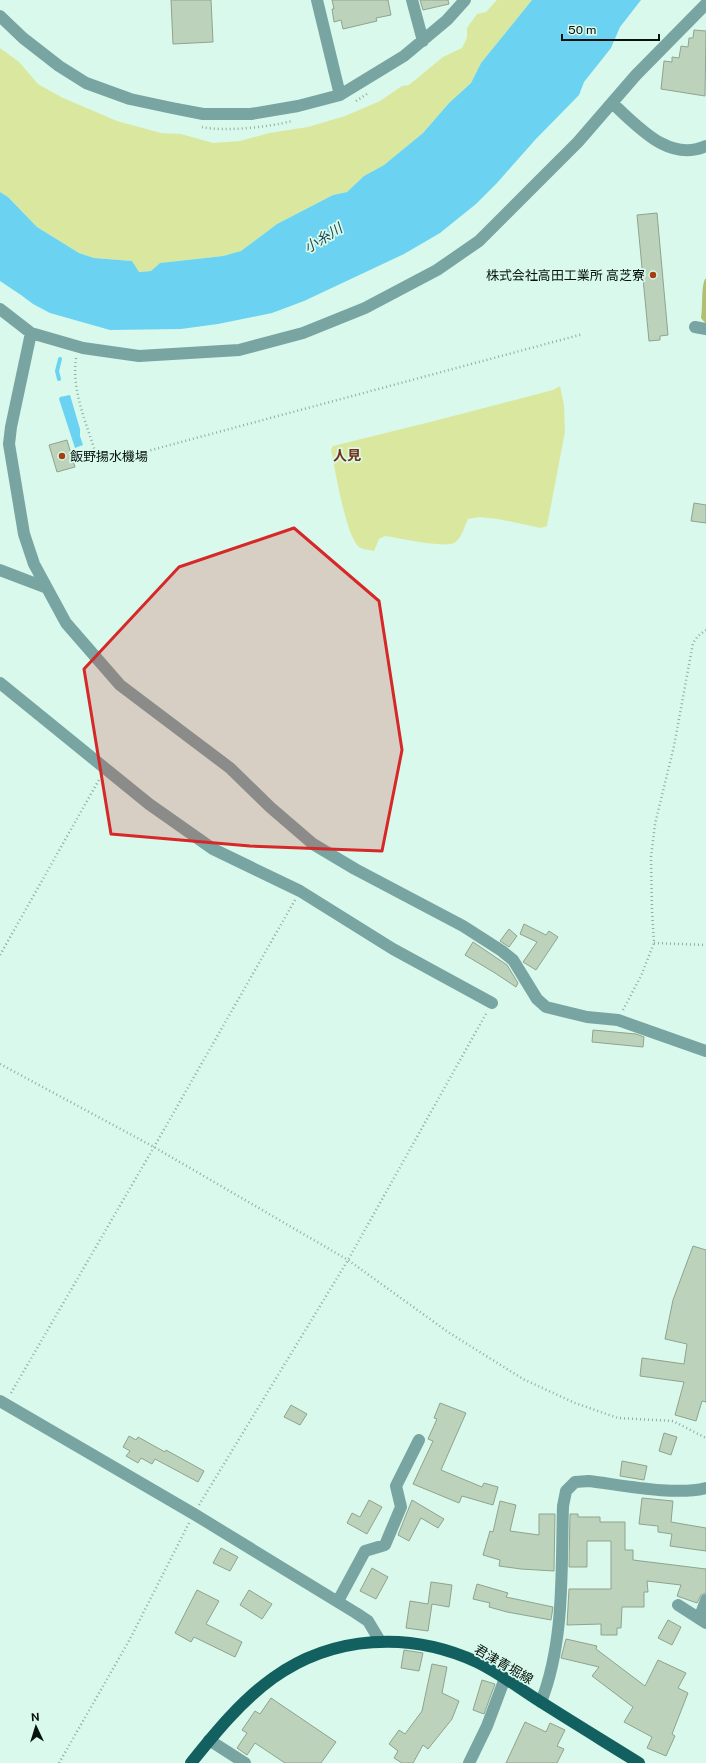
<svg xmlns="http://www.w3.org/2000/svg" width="706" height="1763" font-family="'Public Sans','Noto Sans JP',sans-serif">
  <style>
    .green { fill: #dae89f }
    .forest { fill: #b1bf70 }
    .water { fill: #6bd3f1 }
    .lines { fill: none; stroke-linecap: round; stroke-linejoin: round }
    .stream { stroke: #6bd3f1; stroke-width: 4 }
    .building { fill: #bdd2bb; stroke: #8fa38e }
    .path { stroke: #93aca2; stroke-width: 2.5; stroke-dasharray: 1 3; stroke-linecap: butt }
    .minor { stroke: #78a4a2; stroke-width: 12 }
    .major { stroke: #126160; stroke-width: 12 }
    .marked { fill: #d62828; fill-opacity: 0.2; stroke: #d62828; stroke-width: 3; stroke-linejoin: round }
    .poi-dot { fill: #a43f11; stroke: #d8f9eb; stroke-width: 1.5 }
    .labels { text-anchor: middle; stroke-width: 3.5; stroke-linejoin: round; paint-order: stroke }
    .poi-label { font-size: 13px; fill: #07120e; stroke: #d8f9eb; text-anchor: end }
    .street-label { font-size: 13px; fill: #07120e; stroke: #d8f9eb }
    .water-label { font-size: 14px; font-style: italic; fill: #194754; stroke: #d8f9eb }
    .neighbourhood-label { font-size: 14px; font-weight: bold; fill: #712f15; stroke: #d8f9eb }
  </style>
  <rect width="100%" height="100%" fill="#d8f9eb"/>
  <path class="green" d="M497,0h35l-51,63 -10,20 -22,20 -26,30 -39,32 -20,11 -17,16 -14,3 -56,29 -36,27 -18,5 -63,7 -9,8 -13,1 -6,-11 -38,-3 -15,-5 -42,-26 -29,-30 -8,-5v-144l19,14 19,22 25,14 54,23 44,12 20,1 32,9 27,-2 29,-8 39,-6 37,-11 35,-15 22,-15 7,-1 34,-28 19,-9 5,-10v-10l10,-14 9,-2z
    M560,386l4,19 1,27 -18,94 -6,2 -43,-9 -18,-2 -12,2c-3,6 -7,21 -14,24 -12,5 -55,-5 -69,-7l-6,3 -5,12c-5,-1 -12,-2 -15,-4 -13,-10 -24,-79 -28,-97l2,-4 101,-25 119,-31z"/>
  <path class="forest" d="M705,279h1v45l-5,-6c2,-11 0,-31 4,-39z"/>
  <path class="water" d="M532,0h109l-21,27 -9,21 -27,34 -5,13 -44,45 -38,43 -21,21 -36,29 -36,21 -100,47 -32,12 -54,11 -37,5 -71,1 -60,-17 -17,-9 -12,-9 -21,-14v-89l8,5 29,30 42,26 15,5 38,3 7,11 12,-1 9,-8 63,-7 18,-5 36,-27 56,-29 14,-3 17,-16 20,-11 39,-32 26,-30 22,-20 10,-20z
    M70,395l10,34v7l3,9 -8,3 -16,-49 1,-2z"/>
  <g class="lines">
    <path class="stream" d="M59,379l-2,-8 3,-12"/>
  </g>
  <path class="building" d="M171,0h40l2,42 -40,2z
    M332,0h56l3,15 -15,3 1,3 -34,8 -2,-9 -7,2 -2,-13h2z
    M420,0h28l1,4 -26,6z
    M694,30l12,1 -1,65 -44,-7 3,-28 8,1v-5l7,1 2,-12 7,1 1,-9h4z
    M657,213l11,122 -8,1v4l-11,1 -12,-126z
    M67,440l8,27 -18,5 -8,-27z
    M694,503l12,2v18l-15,-2z
    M524,924l22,11 3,-4 9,6 -22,33 -13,-8 14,-20 -17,-8z
    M509,929l8,7 -8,11 -9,-6z
    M473,942l34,23 11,18 -2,4 -21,-14 -30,-18z
    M593,1030l43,4 8,3 -1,10 -51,-5z
    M693,1246l13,4v152l-4,-1 -6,20 -21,-6 9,-33 -44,-6 2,-18 42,6 3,-20 -22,-5 8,-39z
    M440,1403l26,10 -25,57 41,17 2,-4 14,4 -5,18 -31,-9 -3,7 -46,-19 20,-43 -5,-2 9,-20 -3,-1z
    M291,1405l16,9 -7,11 -16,-8z
    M664,1433l13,4 -6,18 -12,-4z
    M129,1436l7,4 2,-3 27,15 1,-2 38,21 -6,11 -43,-23 -3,5 -11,-6 -3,5 -12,-7 4,-5 -7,-4z
    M622,1461l25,5 -3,14 -24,-4z
    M642,1498l31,3 -2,21 35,6v23l-36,-5 2,-12 -14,-2v-6l-19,-2z
    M369,1500l13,7 -15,27 -20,-11 5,-10 8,4z
    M412,1500l32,19 -6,9 -17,-10 -12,23 -11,-6z
    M500,1501l16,4 -6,26 29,4v-21h16l-1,57 -33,-2 -22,-3 1,-6 -17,-5 7,-24 3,1z
    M570,1514h8v3h22v5h25v28h8v10l73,9v24l-5,2 -4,8 -20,-7 4,-11 -34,-4 1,11h-4v15h-22l-1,21h-4v7h-16v-11l-34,1 2,-36h42v-48h-24v26h-18z
    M221,1548l17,9 -8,14 -17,-8z
    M372,1568l16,9 -12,22 -16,-8z
    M431,1582l21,3 -3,22 -17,-3 -4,27 -22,-3 4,-27 18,3z
    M477,1584l31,9 -2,4 47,10 -2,13 -44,-8 -18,-5 1,-4 -17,-4z
    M197,1590l22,11 -13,23 36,18 -7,15 -41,-20 -3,5 -16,-9z
    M249,1590l23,14 -10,15 -22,-14z
    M668,1620l13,7 -9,18 -14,-7z
    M566,1639l31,7 -1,3 49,37 13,-26 28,13 -8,15 10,5 -16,41 3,2 -9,20 -19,-8 5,-11 -28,-15 9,-15 -41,-31 7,-9 -38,-9z
    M404,1650l19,3 -4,18 -18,-3z
    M432,1664l15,3 -5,26 17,8 -7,18 -24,30 -5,-4 -10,18h-11l-8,-5 4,-7 -9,-7 10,-14 6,4 17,-23z
    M482,1680l13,4 -11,30 -11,-4z
    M271,1698l65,44 -15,21h-36l-30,-20 -8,12 -10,-7 10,-15 -5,-3 13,-19 5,3z
    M525,1722l21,10 4,-9 15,7 -8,16 7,3 -7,14h-51z"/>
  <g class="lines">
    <path class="path" d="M356,101l11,-7
      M202,127c22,5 68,0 90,-6
      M76,358c-5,34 12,68 21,100l6,5 480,-129
      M654,943l52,2
      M0,955l100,-177
      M623,1010l18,-34 13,-33 -2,-32 -1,-54 4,-33 19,-78 19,-103 5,-7 8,-6
      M0,1064l154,83 194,113 100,72 75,47 52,24 43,15 55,3 33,17
      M11,1393l143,-246 141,-247
      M199,1505l149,-245 139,-248
      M59,1763l71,-124 59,-116"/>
    <path class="minor" d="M317,0l23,95
      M412,0l11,41
      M0,16l23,22 36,28 27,17 44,16 42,9 31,6h48l47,-8 42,-11 64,-39 43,-36 18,-20
      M612,103c25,22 56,60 94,43
      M0,309l31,24 52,15 56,8 100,-6 64,-17 62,-25 72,-38 42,-29 99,-99 58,-67 70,-71
      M695,327l11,2
      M31,333l-20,94 -2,17 15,90 10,30 32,59 54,62 110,83 40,39 43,37 42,25 108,57 39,25 11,9 24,39 9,8 41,10 31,3 88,31
      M0,570l47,18
      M0,683l149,121 64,45 87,42 93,58 99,54
      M0,1401l194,113 162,99 12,8 12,20
      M338,1601l27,-50 20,-6 16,-38 -5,-21 23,-46
      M678,1605l28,18
      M697,1617l5,-6 4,-11
      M541,1702c24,-61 20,-131 22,-196l3,-15 9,-9 14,-1c33,4 86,15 117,7
      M209,1740l36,23
      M469,1763l18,-37 18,-48"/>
    <path class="major" d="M191,1763c24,-30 50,-62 82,-85 60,-43 137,-47 204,-16 23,11 43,27 64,40 33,21 66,41 98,61"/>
  </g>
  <path class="marked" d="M294,528l85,73 23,149 -20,101 -132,-5 -139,-12 -27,-165 95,-102z"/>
  <g class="poi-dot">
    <circle cx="653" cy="275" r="4"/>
    <circle cx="62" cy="456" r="4"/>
  </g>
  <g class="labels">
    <g class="poi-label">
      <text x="645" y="280">株式会社高田工業所 高芝寮</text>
      <text x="70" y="461" text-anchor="start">飯野揚水機場</text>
    </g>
    <g class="street-label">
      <text transform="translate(504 1664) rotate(30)" y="5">君津青堀線</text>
    </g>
    <g class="water-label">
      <text transform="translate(323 238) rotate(-32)" y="5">小糸川</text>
    </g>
    <g class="neighbourhood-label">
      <text x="347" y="460">人見</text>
    </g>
  </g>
  <g transform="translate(36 1727) rotate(356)" stroke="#d8f9eb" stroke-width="3" paint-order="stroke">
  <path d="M0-3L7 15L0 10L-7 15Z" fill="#07120e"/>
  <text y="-6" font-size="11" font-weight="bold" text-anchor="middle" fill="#07120e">N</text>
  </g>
  <path d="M562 34v6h97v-6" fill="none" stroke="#07120e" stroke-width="2"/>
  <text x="568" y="34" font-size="12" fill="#07120e" stroke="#d8f9eb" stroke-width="3" paint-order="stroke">50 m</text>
</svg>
